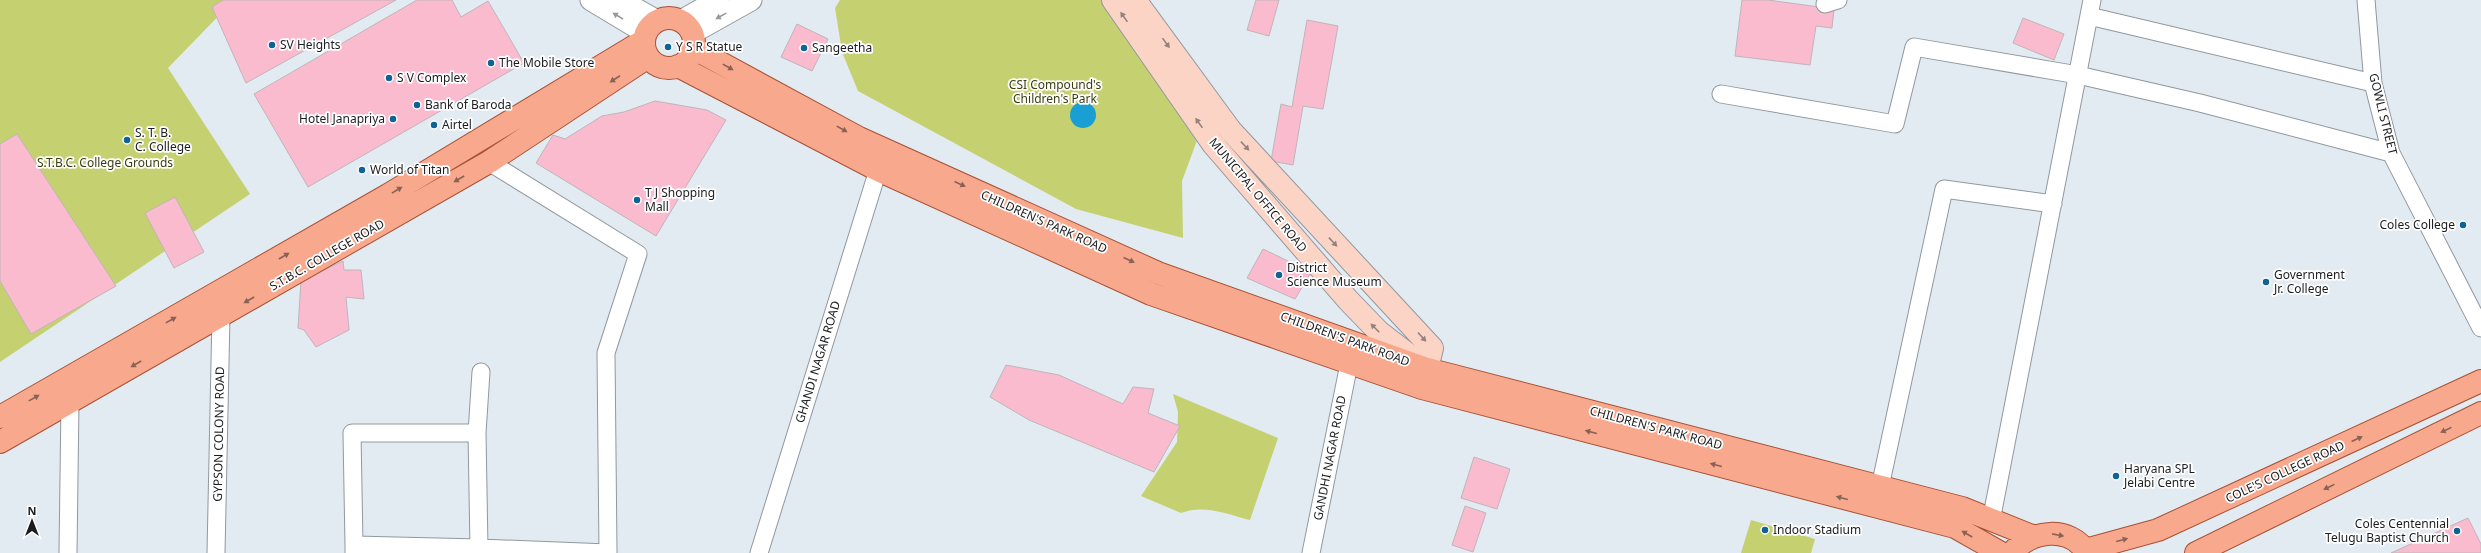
<svg xmlns="http://www.w3.org/2000/svg" width="2481" height="553" font-family="'Noto Sans',sans-serif">
  <style>
    .green { fill: #c5d171 }
    .water { fill: #199fd3 }
    .building { fill: #fbbbcf; stroke: #c0b5b8 }
    .lines { fill: none; stroke-linecap: round; stroke-linejoin: round }
    .minor-casing { stroke: #91989f; stroke-width: 19 }
    .tertiary-casing { stroke: #91989f; stroke-width: 23 }
    .secondary-casing { stroke: #91989f; stroke-width: 24 }
    .primary-casing { stroke: #a85134; stroke-width: 24 }
    .minor { stroke: #fff; stroke-width: 17 }
    .tertiary { stroke: #fff; stroke-width: 21 }
    .secondary { stroke: #fcd4c6; stroke-width: 22 }
    .primary { stroke: #f8a88c; stroke-width: 22 }
    .oneway { fill: #98999a }
    .oneway2 { fill: #96817b }
    .oneway3 { fill: #896256 }
    .poi-dot { fill: #0f6394; stroke: #fff; stroke-width: 1.5 }
    .labels { text-anchor: middle; stroke-width: 3.5; stroke-linejoin: round; paint-order: stroke }
    .poi-label { font-size: 12px; fill: #1a1c1f; stroke: #fff; text-anchor: start }
    .park-label { font-size: 12px; fill: #393e12; stroke: #fff }
    .street-label { font-size: 12px; fill: #1a1c1f; stroke: #fff }
  </style>
  <rect width="100%" height="100%" fill="#e2eaf2"/>
  <path class="green" d="M0,0h234l-66,68 82,126 -250,168z
    M840,0h263l96,135 -17,46 1,57 -107,-29 -218,-118 -16,-39 -7,-44z
    M1173,394l105,44 -28,82c-23,-6 -46,-16 -69,-7l-40,-17 36,-54 1,-30z
    M1751,520l64,19 -4,14h-70z"/>
  <path class="water" d="M1070 115a13 13 0 1 1 26 0a13 13 0 1 1-26 0Z"/>
  <path class="building" d="M223,0h173l-150,83 -34,-76z
    M417,0h35l9,17 27,-16 36,62 -216,124 -54,-93z
    M1256,0h23l-10,36 -22,-6z
    M1742,0h26l66,9 -2,19 -16,-2 -6,39 -75,-9z
    M2023,18l41,16 -10,26 -41,-17z
    M1307,20l31,6 -15,83 -20,-3 -10,59 -22,-4 10,-57 11,3z
    M797,24l31,15 -16,32 -31,-14z
    M655,101l52,9 19,10 -70,116 -120,-73 17,-28 12,4 37,-23 22,-4z
    M17,134l99,152 -85,48 -31,-53v-137z
    M175,197l29,55 -30,16 -29,-55z
    M1263,249l48,23 -16,27 -48,-21z
    M343,261l1,9h17l3,29 -18,-2 3,33 -33,17 -12,-17 -6,-2 3,-47z
    M1006,365l53,10 64,29 10,-17 21,2 -6,24 32,13 -26,46 -125,-52 -39,-23z
    M1474,457l36,12 -13,40 -36,-11z
    M1465,506l21,7 -13,39 -21,-7z
    M2468,518l13,26v9h-90z"/>
  <g class="lines">
    <g class="minor-casing">
      <path id="minor" d="M2366,0l7,83 18,70 90,175
        M1825,4l13,-4
        M2089,16l284,67
        M1721,94l174,30 19,-77 164,28 122,28 191,50
        M489,162l149,92 -32,99 2,199
        M481,372l-4,61 2,115 129,5
        M1880,487l64,-298 109,15
        M1991,521l101,-521
        M354,545l-2,-112h125
        M68,553l2,-151
        M216,553l5,-238
        M354,553v-8l125,3
        M759,553l119,-383
        M1311,553l38,-189"/>
    </g>
    <g class="tertiary-casing">
      <path id="tertiary" d="M591,0l55,33
        M620,0l37,21
        M681,21l37,-21
        M692,33l59,-33"/>
    </g>
    <g class="secondary-casing">
      <path id="secondary" d="M1113,0l100,144 135,156 31,32 44,34
        M1135,0l96,131 201,217 -9,39"/>
    </g>
    <g class="primary-casing">
      <path id="primary" d="M644 43a25 25 0 1 1 50 0a25 25 0 1 1-50 0Z
        M693,48l166,90 299,135 269,96 535,139 70,28
        M678,66l200,104 273,124 271,94 533,139 46,26
        M0,417l388,-222 255,-154
        M0,442l489,-280 159,-105
        M2085,550l73,-20 323,-149
        M2012,553c18,-23 58,-28 75,0
        M2196,553l285,-140"/>
    </g>
    <use href="#minor" class="minor"/>
    <use href="#tertiary" class="tertiary"/>
    <use href="#secondary" class="secondary"/>
    <use href="#primary" class="primary"/>
  </g>
  <defs><path id="oneway-solid" d="M-6-.8H1V-3.2L6.5 0L1 3.2V.8H-6Z"/></defs>
  <g class="oneway">
    <use href="#oneway-solid" transform="translate(618 16) rotate(-149)"/>
    <use href="#oneway-solid" transform="translate(721 16) rotate(151)"/>
  </g>
  <g class="oneway2">
    <use href="#oneway-solid" transform="translate(1124 17) rotate(-125)"/>
    <use href="#oneway-solid" transform="translate(1166 43) rotate(54)"/>
    <use href="#oneway-solid" transform="translate(1199 123) rotate(-125)"/>
    <use href="#oneway-solid" transform="translate(1245 146) rotate(47)"/>
    <use href="#oneway-solid" transform="translate(1333 242) rotate(47)"/>
    <use href="#oneway-solid" transform="translate(1375 328) rotate(-135)"/>
    <use href="#oneway-solid" transform="translate(1422 337) rotate(48)"/>
  </g>
  <g class="oneway3">
    <use href="#oneway-solid" transform="translate(728 67) rotate(29)"/>
    <use href="#oneway-solid" transform="translate(615 79) rotate(147)"/>
    <use href="#oneway-solid" transform="translate(842 129) rotate(29)"/>
    <use href="#oneway-solid" transform="translate(459 179) rotate(150)"/>
    <use href="#oneway-solid" transform="translate(960 184) rotate(24)"/>
    <use href="#oneway-solid" transform="translate(397 190) rotate(-31)"/>
    <use href="#oneway-solid" transform="translate(284 256) rotate(-30)"/>
    <use href="#oneway-solid" transform="translate(1129 260) rotate(24)"/>
    <use href="#oneway-solid" transform="translate(249 300) rotate(150)"/>
    <use href="#oneway-solid" transform="translate(171 320) rotate(-29)"/>
    <use href="#oneway-solid" transform="translate(136 364) rotate(150)"/>
    <use href="#oneway-solid" transform="translate(34 398) rotate(-29)"/>
    <use href="#oneway-solid" transform="translate(2446 430) rotate(154)"/>
    <use href="#oneway-solid" transform="translate(1591 432) rotate(-165)"/>
    <use href="#oneway-solid" transform="translate(2357 439) rotate(-25)"/>
    <use href="#oneway-solid" transform="translate(1716 465) rotate(-165)"/>
    <use href="#oneway-solid" transform="translate(2329 487) rotate(154)"/>
    <use href="#oneway-solid" transform="translate(1842 498) rotate(-165)"/>
    <use href="#oneway-solid" transform="translate(1967 534) rotate(-150)"/>
    <use href="#oneway-solid" transform="translate(2058 535) rotate(11)"/>
    <use href="#oneway-solid" transform="translate(2122 540) rotate(-15)"/>
  </g>
  <g class="poi-dot">
    <circle cx="272" cy="45" r="4"/>
    <circle cx="668" cy="47" r="4"/>
    <circle cx="804" cy="48" r="4"/>
    <circle cx="491" cy="63" r="4"/>
    <circle cx="389" cy="78" r="4"/>
    <circle cx="417" cy="105" r="4"/>
    <circle cx="393" cy="119" r="4"/>
    <circle cx="434" cy="125" r="4"/>
    <circle cx="127" cy="140" r="4"/>
    <circle cx="362" cy="170" r="4"/>
    <circle cx="637" cy="200" r="4"/>
    <circle cx="2463" cy="225" r="4"/>
    <circle cx="1279" cy="275" r="4"/>
    <circle cx="2266" cy="282" r="4"/>
    <circle cx="2116" cy="476" r="4"/>
    <circle cx="1765" cy="530" r="4"/>
    <circle cx="2457" cy="531" r="4"/>
  </g>
  <g class="labels">
    <g class="poi-label">
      <text x="280" y="49">SV Heights</text>
      <text x="676" y="51">Y S R Statue</text>
      <text x="812" y="52">Sangeetha</text>
      <text x="499" y="67">The Mobile Store</text>
      <text x="397" y="82">S V Complex</text>
      <text x="425" y="109">Bank of Baroda</text>
      <text x="385" y="123" text-anchor="end">Hotel Janapriya</text>
      <text x="442" y="129">Airtel</text>
      <text x="135" y="137">S. T. B.<tspan x="135" dy="14">C. College</tspan></text>
      <text x="370" y="174">World of Titan</text>
      <text x="645" y="197">T J Shopping<tspan x="645" dy="14">Mall</tspan></text>
      <text x="2455" y="229" text-anchor="end">Coles College</text>
      <text x="1287" y="272">District<tspan x="1287" dy="14">Science Museum</tspan></text>
      <text x="2274" y="279">Government<tspan x="2274" dy="14">Jr. College</tspan></text>
      <text x="2124" y="473">Haryana SPL<tspan x="2124" dy="14">Jelabi Centre</tspan></text>
      <text x="2449" y="528" text-anchor="end">Coles Centennial<tspan x="2449" dy="14">Telugu Baptist Church</tspan></text>
      <text x="1773" y="534">Indoor Stadium</text>
    </g>
    <g class="park-label">
      <text x="1055" y="89">CSI Compound's<tspan x="1055" dy="14">Children's Park</tspan></text>
      <text x="105" y="167">S.T.B.C. College Grounds</text>
    </g>
    <g class="street-label">
      <text transform="translate(2383 114) rotate(76)" y="4">GOWLI STREET</text>
      <text transform="translate(1258 195) rotate(50)" y="4">MUNICIPAL OFFICE ROAD</text>
      <text transform="translate(1044 222) rotate(24)" y="4">CHILDREN'S PARK ROAD</text>
      <text transform="translate(327 255) rotate(-30)" y="4">S.T.B.C. COLLEGE ROAD</text>
      <text transform="translate(1345 339) rotate(20)" y="4">CHILDREN'S PARK ROAD</text>
      <text transform="translate(818 362) rotate(-73)" y="4">GHANDI NAGAR ROAD</text>
      <text transform="translate(1656 428) rotate(15)" y="4">CHILDREN'S PARK ROAD</text>
      <text transform="translate(219 434) rotate(-89)" y="4">GYPSON COLONY ROAD</text>
      <text transform="translate(1330 458) rotate(-79)" y="4">GANDHI NAGAR ROAD</text>
      <text transform="translate(2285 472) rotate(-25)" y="4">COLE'S COLLEGE ROAD</text>
    </g>
  </g>
  <g transform="translate(32 521)" stroke="#ffffff" stroke-width="3" paint-order="stroke">
  <path d="M0-3L7 15L0 10L-7 15Z" fill="#1a1c1f"/>
  <text y="-6" font-size="11" font-weight="bold" text-anchor="middle" fill="#1a1c1f">N</text>
  </g>
</svg>
